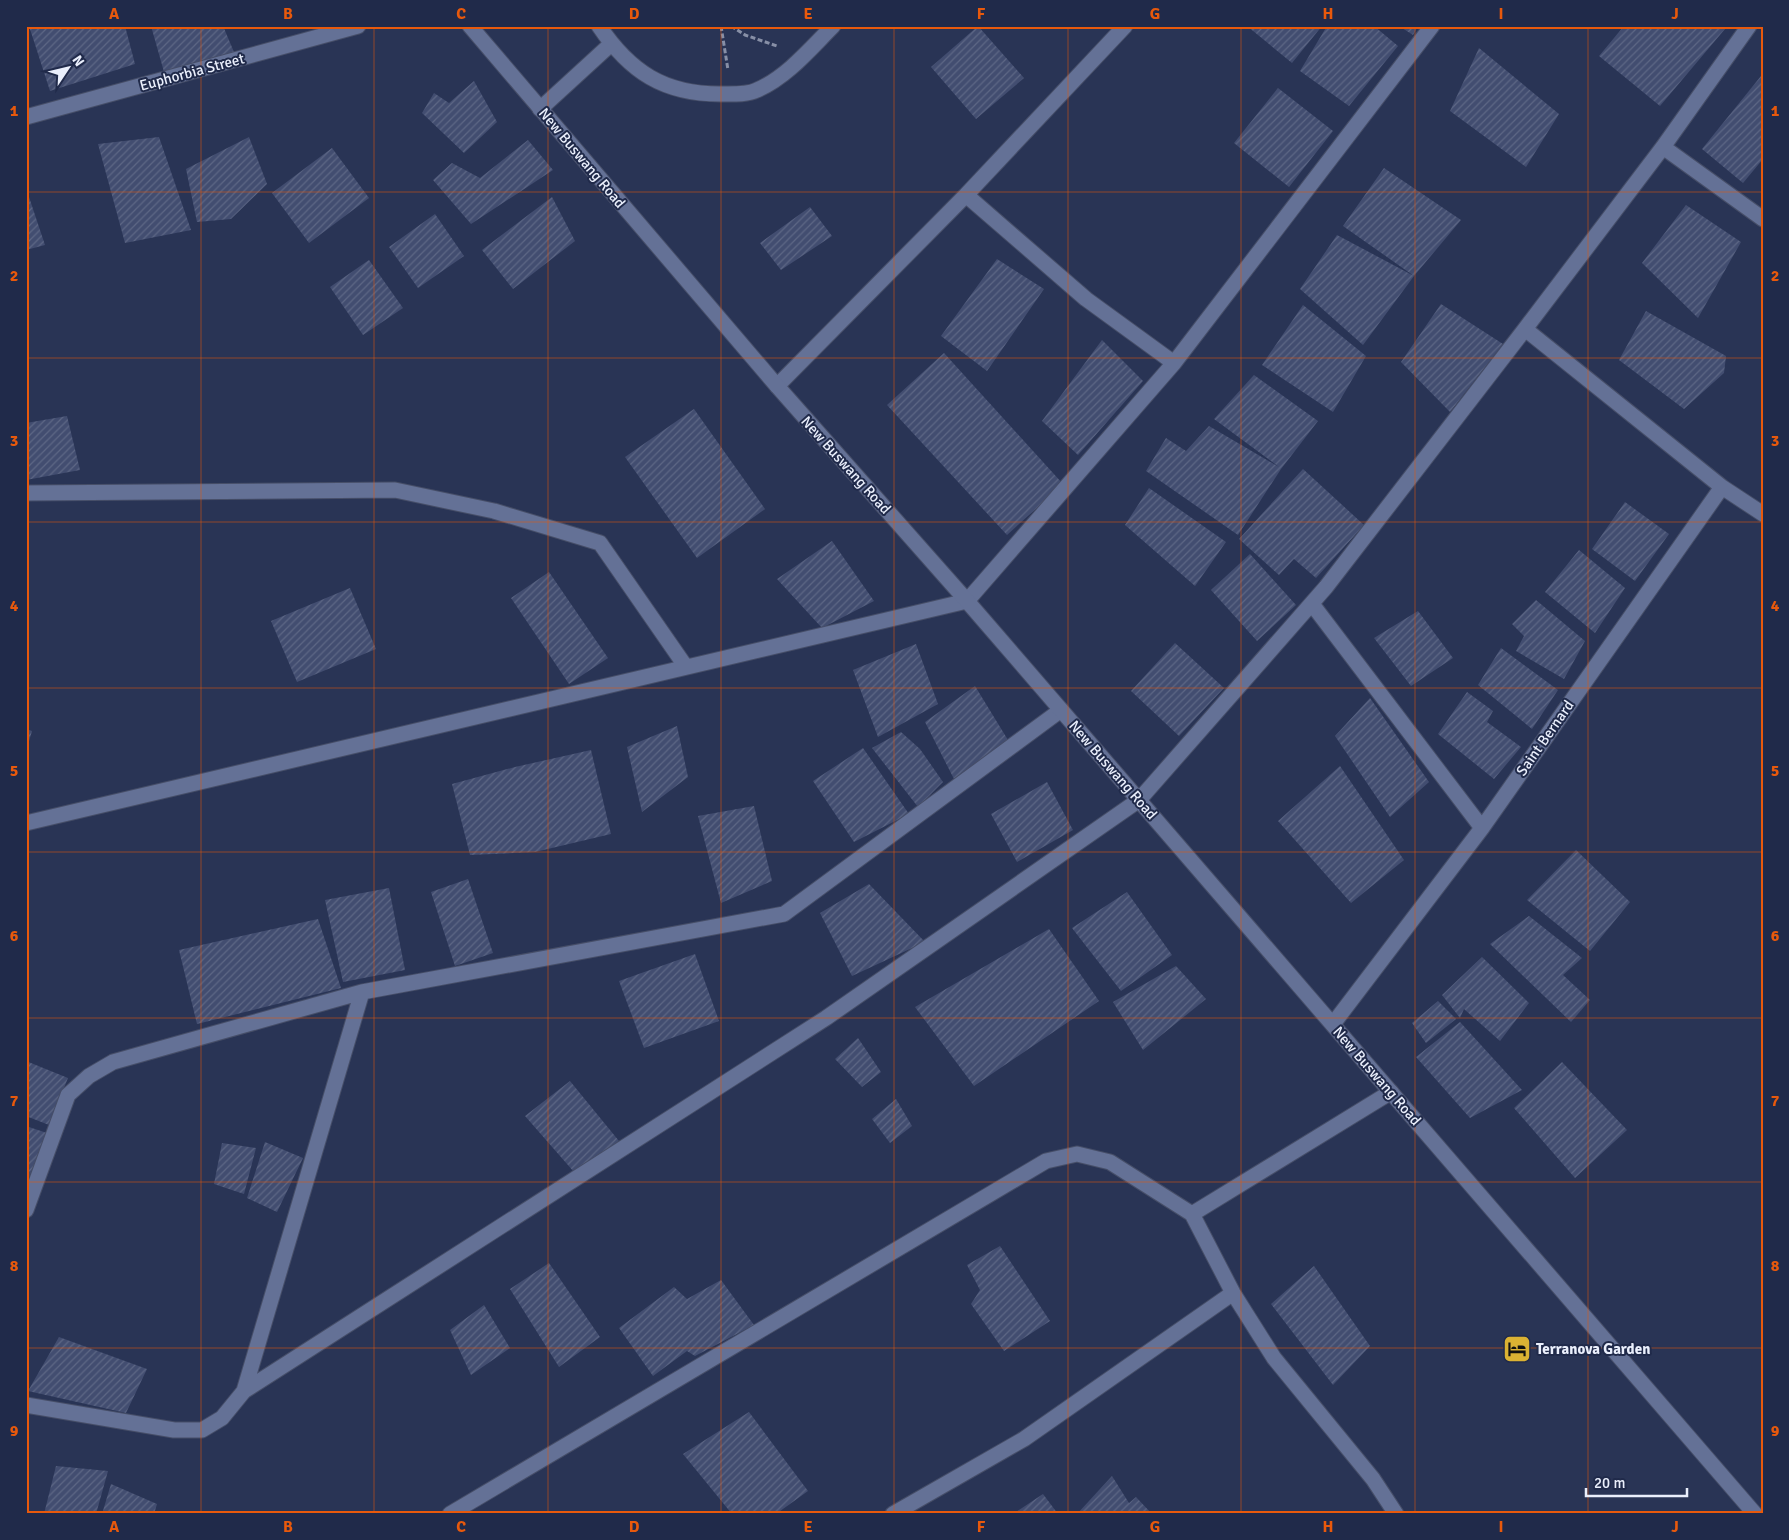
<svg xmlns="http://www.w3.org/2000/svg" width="1789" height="1540" font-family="Signika,sans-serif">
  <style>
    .building { fill: url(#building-hatch) }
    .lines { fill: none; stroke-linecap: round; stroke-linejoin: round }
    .lane-casing { stroke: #464e68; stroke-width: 17 }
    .street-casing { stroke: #464e68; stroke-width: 17 }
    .secondary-casing { stroke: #464e68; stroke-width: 17 }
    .path { stroke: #878fa6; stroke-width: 3; stroke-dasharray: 5 2.5; stroke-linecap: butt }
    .lane { stroke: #647196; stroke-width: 15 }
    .street { stroke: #647196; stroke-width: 15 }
    .secondary { stroke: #647196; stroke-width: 15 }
    .grid { fill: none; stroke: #e8590c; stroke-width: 1; stroke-opacity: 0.55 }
    .labels { text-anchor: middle; stroke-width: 4; stroke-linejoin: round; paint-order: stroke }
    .street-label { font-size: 15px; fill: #eaeffc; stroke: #202a4a }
    .poi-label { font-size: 15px; font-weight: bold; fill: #eaeffc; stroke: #202a4a; text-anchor: start }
    .neatline { fill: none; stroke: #e8590c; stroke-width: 2 }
    .grid-label { font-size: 16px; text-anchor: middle; font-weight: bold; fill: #e8590c }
  </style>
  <defs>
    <pattern id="building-hatch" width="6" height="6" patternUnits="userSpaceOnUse" patternTransform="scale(1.25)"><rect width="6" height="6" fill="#424d70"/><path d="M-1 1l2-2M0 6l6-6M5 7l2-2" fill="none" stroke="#5d6785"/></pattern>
  </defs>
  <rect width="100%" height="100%" fill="#293455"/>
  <path class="building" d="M29,26h96l10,38 -85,27z
    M151,26h72l11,26 -68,27z
    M978,26l46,52 -48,41 -45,-52z
    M1247,26h75l-30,37z
    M1327,26h47l24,20 -49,60 -49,-35z
    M1399,26h19l-5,9z
    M1624,26h98l3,3 -65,77 -61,-50z
    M1479,48l80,66 -33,53 -76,-56z
    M1761,76l2,2v81l-20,24 -41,-34z
    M474,81l23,41 -33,31 -42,-40 12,-20 15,10z
    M1278,88l55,43 -44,56 -55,-44z
    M159,137l32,93 -66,13 -27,-99z
    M249,137l18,47 -36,35 -34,3 -11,-53z
    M528,140l25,30 -82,54 -38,-44 19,-17 28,15z
    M332,148l37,50 -60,45 -37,-50z
    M1384,168l77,52 -47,56 -51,69 -63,-56 37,-54 77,41 -71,-50z
    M26,188l19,57 -19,5z
    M552,197l23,44 -62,48 -31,-39z
    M1686,205l55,37 -43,76 -56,-55z
    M810,207l22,29 -51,34 -21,-27z
    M435,214l29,42 -46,32 -29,-41z
    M997,259l47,30 -57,82 -46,-35z
    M369,260l34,48 -40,27 -33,-48z
    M1441,304l62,40 -53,68 -49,-50z
    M1303,305l63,51 -33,56 -71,-47z
    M1646,311l80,45 -2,17 -40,36 -65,-49z
    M1102,340l41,41 -65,74 -36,-34z
    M944,353l119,131 -56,51 -120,-130z
    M1254,375l64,46 -37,48 -43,66 -92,-64 20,-33 20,13 23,-25 70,41 -65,-48z
    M694,409l71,100 -68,49 -72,-101z
    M67,416l13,54 -54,10v-57z
    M1303,469l61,56 -48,53 -22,-19 -15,16 -40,-36z
    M1149,488l77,54 -31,44 -70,-61z
    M1625,502l44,32 -34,47 -43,-32z
    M832,541l42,60 -52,27 -45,-49z
    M1579,550l46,38 -30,45 -50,-41z
    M1250,554l46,51 -39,36 -46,-51z
    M549,572l59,86 -39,26 -58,-86z
    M350,588l26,61 -79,33 -26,-61z
    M1536,600l49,41 -21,38 -48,-28 8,-15 -12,-12z
    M1418,611l35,47 -42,28 -37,-48z
    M1175,643l49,45 -45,48 -48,-45z
    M916,644l22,60 -60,33 -25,-67z
    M1501,648l57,42 -26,39 -54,-44z
    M975,686l33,54 -53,41 -30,-59z
    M1467,692l26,19 -6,11 34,25 -27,32 -56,-45z
    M1370,698l59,84 -39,35 -55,-81z
    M677,726l11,51 -46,35 -15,-65z
    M26,729l6,2 -5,17h-1z
    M901,732l19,17 23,33 -25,25 -46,-59z
    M863,748l46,66 -55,28 -41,-61z
    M591,750l20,84 -76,18 -65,3 -18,-71 63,-17z
    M1340,766l64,94 -53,43 -73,-82z
    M1047,782l26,48 -56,32 -26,-48z
    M754,806l18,75 -51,22 -23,-87z
    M1576,850l54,52 -40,49 -63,-51z
    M468,879l25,74 -38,13 -24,-74z
    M869,884l56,58 -73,34 -32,-63z
    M389,888l16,82 -62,12 -18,-82z
    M1127,892l45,63 -51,36 -49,-63z
    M1529,916l53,42 -19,17 27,25 -19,22 -81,-78z
    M318,919l23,69 -144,36 -18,-74z
    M1049,929l50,72 -125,85 -59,-79z
    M695,954l24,67 -75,27 -25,-67z
    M1482,957l47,46 -29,38 -36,-32 -4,9 -18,-23z
    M1176,966l30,33 -63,51 -30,-48z
    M1438,1001l18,18 -30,24 -14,-20z
    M1460,1022l62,68 -52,28 -54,-61z
    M858,1038l23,34 -19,15 -27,-28z
    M26,1061l42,17 -19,47 -23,-9z
    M1562,1062l65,68 -52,48 -61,-70z
    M570,1081l49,60 -45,31 -49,-56z
    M896,1099l16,27 -22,17 -18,-24z
    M26,1126l21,7 -18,45 -3,-1z
    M265,1142l38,16 -26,54 -30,-14z
    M222,1143l34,5 -12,46 -30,-10z
    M1000,1246l50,75 -46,30 -33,-47 9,-14 -13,-25z
    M549,1263l51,74 -41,30 -49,-78z
    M1314,1266l56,80 -37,39 -62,-81z
    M721,1280l33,45 -59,31 -8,-5 -34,25 -34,-48 55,-41 13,12z
    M484,1305l26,43 -39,27 -21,-45z
    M59,1337l88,32 -21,44 -98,-22z
    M749,1412l59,79 -32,23h-44l-49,-60z
    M56,1466l52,5 -12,43h-52z
    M1112,1476l17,27 7,-6 16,17h-75z
    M111,1484l46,20 -3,10h-52z
    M1043,1494l15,20h-45z"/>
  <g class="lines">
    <g class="lane-casing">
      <path id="lane" d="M599,26c31,46 65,68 121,68 11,0 27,1 37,-4 30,-13 54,-42 76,-64
        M540,109l71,-65"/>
    </g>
    <g class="street-casing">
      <path id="street" d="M26,117l332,-91
        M1663,147l100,72
        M966,195l120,104 88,64
        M1525,329l197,158
        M777,386l189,-191 159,-169
        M26,493l369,-3 99,21 106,32 86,124
        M1312,604l170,224
        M26,823l941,-222 207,-238 258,-337
        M1333,1024l149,-196 240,-341 41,27
        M26,1210l42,-115 21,-19 24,-14 249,-70 422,-78 277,-204
        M1192,1214l41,79 41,65 99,121 23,35
        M244,1391l118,-399
        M26,1405l148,25h28l20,-12 22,-27 582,-373 313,-218 187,-213 199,-258 138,-182 86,-121
        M450,1514l596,-353 31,-7 33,8 82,52 199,-122
        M893,1514l131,-75 209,-146"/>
    </g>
    <g class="secondary-casing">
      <path id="secondary" d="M470,26l307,360 190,215 788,913"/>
    </g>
    <path class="path" d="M721,26l7,44
      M731,26l14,9 32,11"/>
    <use href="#lane" class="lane"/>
    <use href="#street" class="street"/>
    <use href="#secondary" class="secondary"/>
  </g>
  <path class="grid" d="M201,26v1488M374,26v1488M548,26v1488M721,26v1488M894,26v1488M1068,26v1488M1241,26v1488M1415,26v1488M1588,26v1488M26,192h1737M26,358h1737M26,522h1737M26,688h1737M26,852h1737M26,1018h1737M26,1182h1737M26,1348h1737"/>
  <defs>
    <g id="hotel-square" transform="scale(1.4375)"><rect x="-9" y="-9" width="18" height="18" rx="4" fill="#dbb233" stroke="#202a4a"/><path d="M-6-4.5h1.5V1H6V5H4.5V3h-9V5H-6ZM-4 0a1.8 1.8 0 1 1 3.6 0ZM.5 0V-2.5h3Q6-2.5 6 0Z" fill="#111"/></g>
  </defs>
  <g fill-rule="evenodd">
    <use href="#hotel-square" x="1517" y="1349"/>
  </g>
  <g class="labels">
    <g class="street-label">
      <text transform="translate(192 72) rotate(-15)" y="5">Euphorbia Street</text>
      <text transform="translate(582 158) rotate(50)" y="5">New Buswang Road</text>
      <text transform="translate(846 465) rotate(48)" y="5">New Buswang Road</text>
      <text transform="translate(1545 738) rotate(-55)" y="5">Saint Bernard</text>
      <text transform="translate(1113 770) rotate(49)" y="5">New Buswang Road</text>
      <text transform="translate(1377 1076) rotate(49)" y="5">New Buswang Road</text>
    </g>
    <g class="poi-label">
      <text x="1536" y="1354">Terranova Garden</text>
    </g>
  </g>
  <rect width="1789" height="1540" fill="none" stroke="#202a4a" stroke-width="55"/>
  <g transform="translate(68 68) rotate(55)" stroke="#202a4a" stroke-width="4" paint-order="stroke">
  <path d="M0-4L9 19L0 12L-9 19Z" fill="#eaeffc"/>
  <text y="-8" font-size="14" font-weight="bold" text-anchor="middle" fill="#eaeffc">N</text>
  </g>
  <path d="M1586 1488v8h101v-8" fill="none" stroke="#eaeffc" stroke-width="2.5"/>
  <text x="1594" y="1488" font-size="15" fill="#eaeffc" stroke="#202a4a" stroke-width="4" paint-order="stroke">20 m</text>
  <rect x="28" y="28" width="1734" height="1484" class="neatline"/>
  <g class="grid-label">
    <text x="114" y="19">A</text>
    <text x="288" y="19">B</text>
    <text x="461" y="19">C</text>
    <text x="634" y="19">D</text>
    <text x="808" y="19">E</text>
    <text x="981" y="19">F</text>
    <text x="1155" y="19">G</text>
    <text x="1328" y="19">H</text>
    <text x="1501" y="19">I</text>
    <text x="1675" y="19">J</text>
    <text x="14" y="116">1</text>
    <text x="1775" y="116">1</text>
    <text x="14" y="281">2</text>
    <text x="1775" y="281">2</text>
    <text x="14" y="446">3</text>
    <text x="1775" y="446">3</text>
    <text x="14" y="611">4</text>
    <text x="1775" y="611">4</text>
    <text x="14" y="776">5</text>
    <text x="1775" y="776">5</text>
    <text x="14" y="941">6</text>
    <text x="1775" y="941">6</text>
    <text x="14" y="1106">7</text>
    <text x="1775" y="1106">7</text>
    <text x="14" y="1271">8</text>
    <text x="1775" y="1271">8</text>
    <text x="14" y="1436">9</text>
    <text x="1775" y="1436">9</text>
    <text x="114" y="1532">A</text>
    <text x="288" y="1532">B</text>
    <text x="461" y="1532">C</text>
    <text x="634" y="1532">D</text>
    <text x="808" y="1532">E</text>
    <text x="981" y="1532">F</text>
    <text x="1155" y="1532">G</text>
    <text x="1328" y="1532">H</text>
    <text x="1501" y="1532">I</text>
    <text x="1675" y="1532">J</text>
  </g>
</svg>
